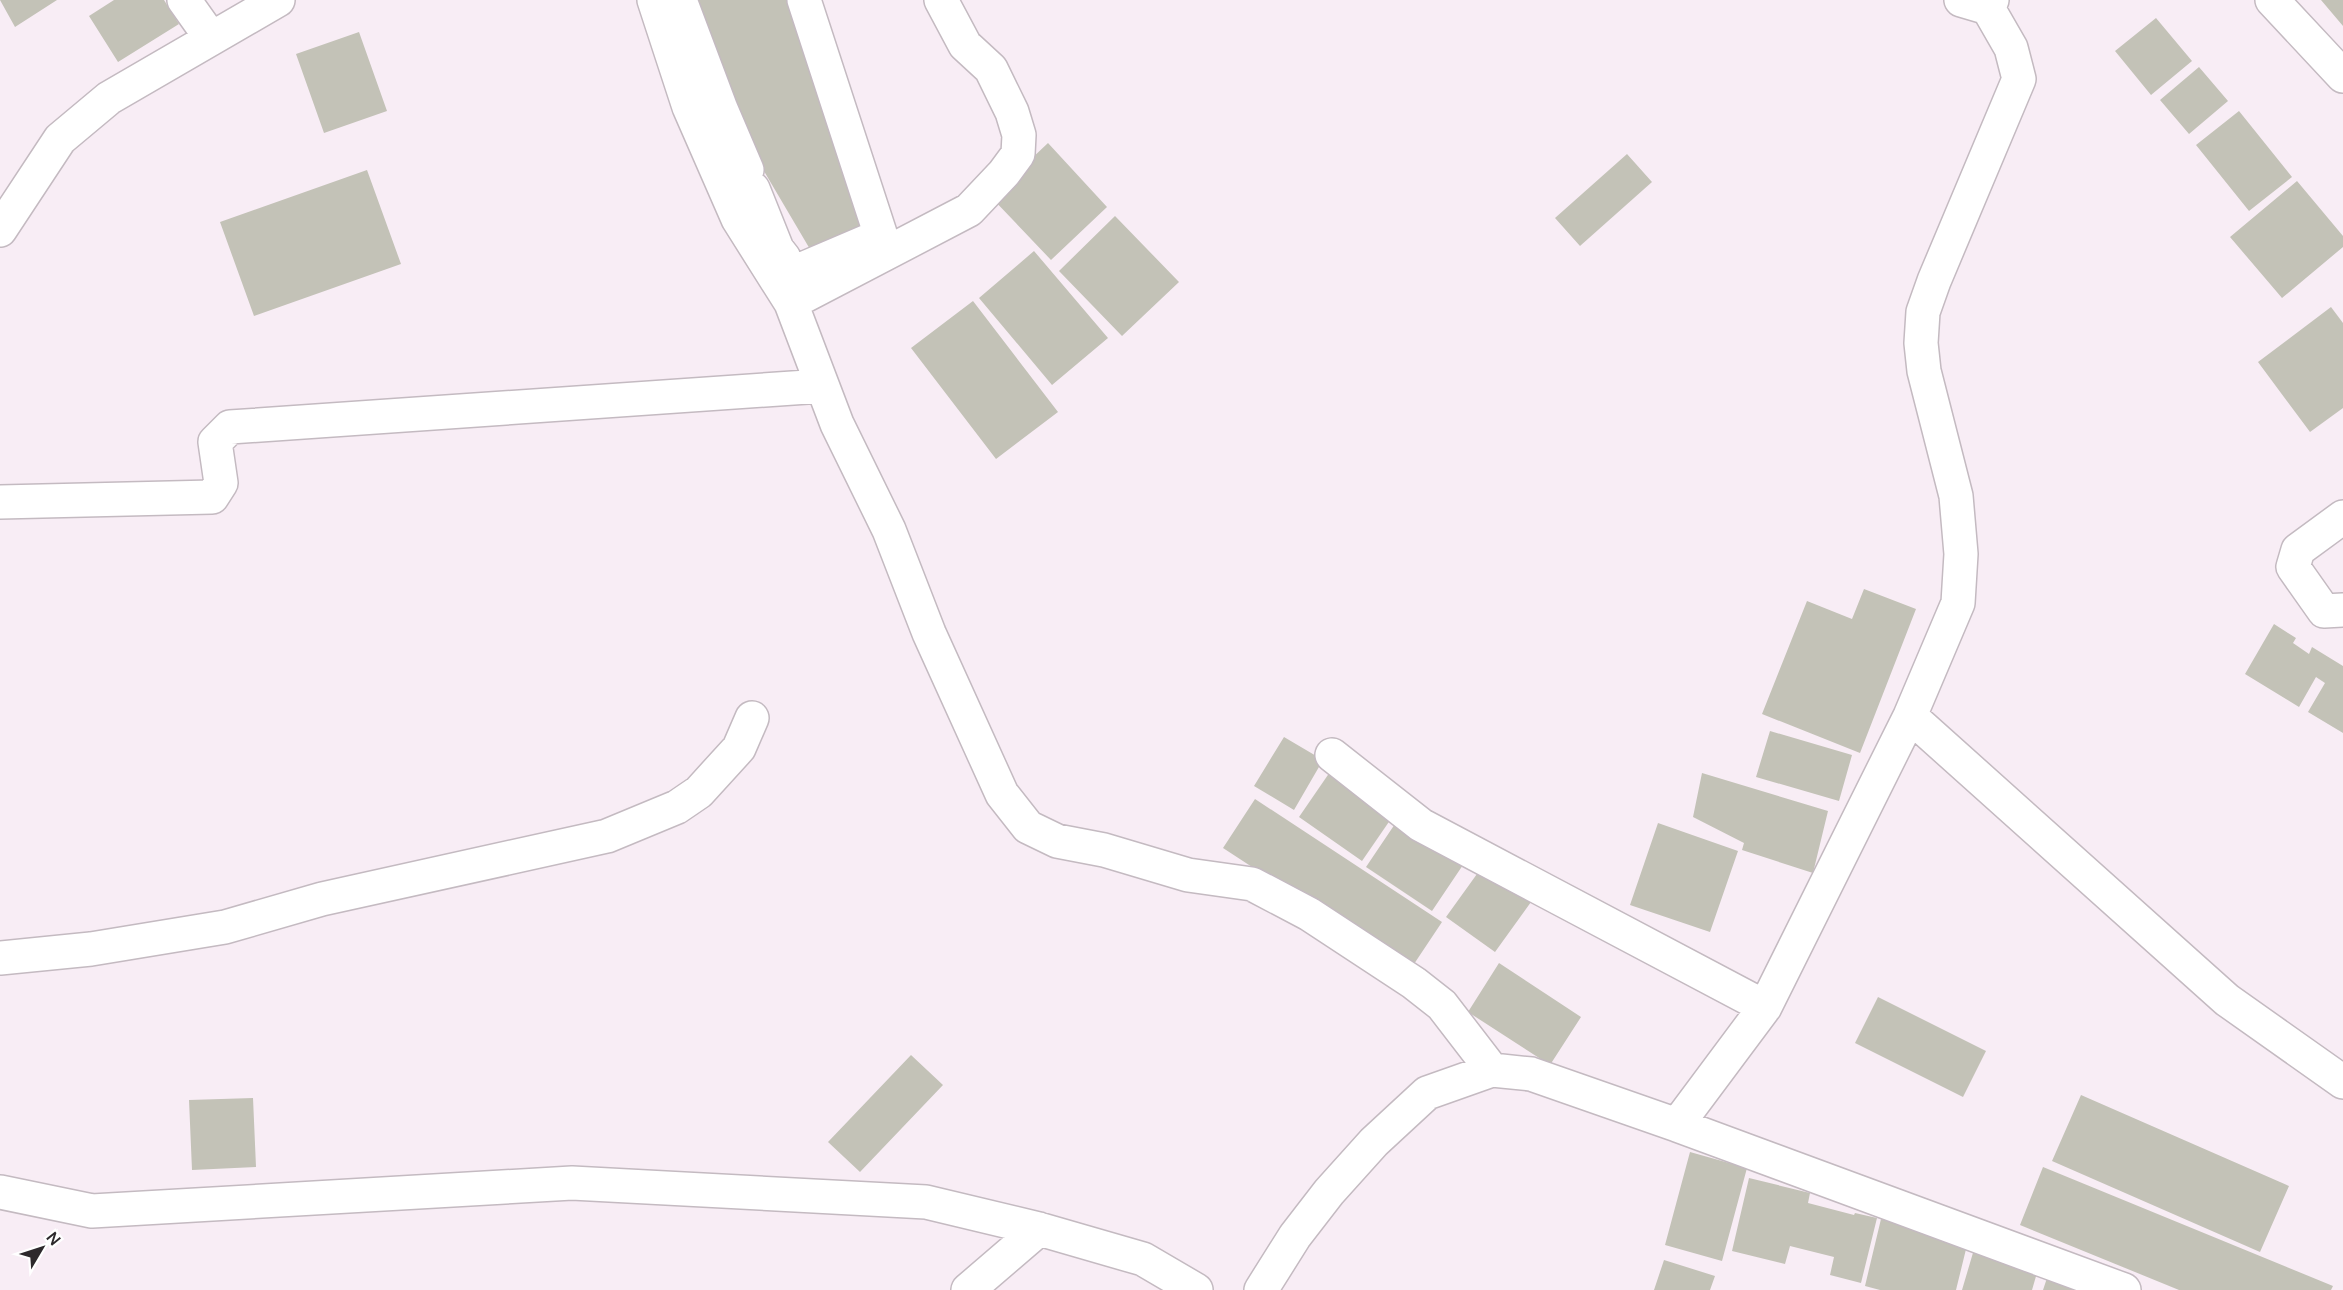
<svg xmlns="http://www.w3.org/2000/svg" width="2343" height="1290" font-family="Manrope,sans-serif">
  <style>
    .building { fill: #c3c2b7 }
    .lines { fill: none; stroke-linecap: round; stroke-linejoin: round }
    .minor-casing { stroke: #c4bac1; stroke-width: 36 }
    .minor { stroke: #fff; stroke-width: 33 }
  </style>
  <rect width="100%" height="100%" fill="#f8edf5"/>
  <path class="building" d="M0,0h57l-42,27z
    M114,0h50l15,24 -61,38 -29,-46z
    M690,0h109l77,233 -62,23 -86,-146z
    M2321,0h22v26z
    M2156,18l36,43 -41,34 -36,-44z
    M359,32l28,79 -63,22 -28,-79z
    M2199,67l29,34 -39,33 -29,-34z
    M2239,111l53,66 -43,34 -53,-66z
    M1048,143l59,64 -56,53 -60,-63z
    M1627,154l25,28 -72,64 -25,-28z
    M367,170l34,94 -147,52 -34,-94z
    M2297,181l46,55v11l-61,51 -52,-61z
    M1115,216l64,66 -57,54 -63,-65z
    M1034,251l74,87 -56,47 -73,-87z
    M973,301l85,111 -62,47 -85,-111z
    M2331,307l12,16v85l-33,24 -52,-70z
    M1864,589l52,20 -56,144 -98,-39 45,-113 45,18z
    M2274,624l22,14 -3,5 16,11 3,-7 31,19v67l-35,-21 17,-29 -9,-6 -17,30 -54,-33z
    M1770,731l82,24 -13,46 -83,-24z
    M1284,737l39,23 -29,50 -40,-24z
    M1332,769l63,44 -33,48 -63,-44z
    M1702,773l126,38 -15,62 -71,-23 2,-7 -51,-26z
    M1255,799l187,123 -32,48 -187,-122z
    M1401,815l66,44 -35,52 -66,-44z
    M1658,823l80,28 -28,81 -80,-27z
    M1482,867l49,35 -36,50 -49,-35z
    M1499,963l82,54 -31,48 -82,-53z
    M1878,997l108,54 -23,46 -108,-54z
    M911,1055l32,30 -83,87 -32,-30z
    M2081,1095l208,91 -29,66 -208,-91z
    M253,1098l3,69 -64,3 -3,-70z
    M1690,1152l57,16 -25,93 -57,-16z
    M2043,1167l290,119 -2,4h-152l-159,-65z
    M1749,1178l61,15 -2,10 46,12 1,-2 22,5 -16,65 -31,-8 4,-18 -44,-11 -5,18 -53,-13z
    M1881,1219l87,22 -12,49h-76l-15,-4z
    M1975,1246l64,20 -7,24h-70z
    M1664,1260l51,16 -5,14h-56z
    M2049,1272l48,18h-54z"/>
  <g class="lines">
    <g class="minor-casing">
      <path id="minor" d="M184,0l27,38
        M654,0l35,107 49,112 53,84 46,121 52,106 40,103 73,161 26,33 29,14 47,9 84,25 64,9 57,30 105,69 28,22 50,65
        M680,0l41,109 26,61
        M1961,0l27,8
        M2272,0l71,76
        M753,189l24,60 7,9
        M0,230l60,-91 49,-41 169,-98
        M791,303l178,-93 35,-37 14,-19 1,-19 -7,-23 -21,-43 -26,-24 -24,-45
        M791,303l2,-25 7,-8 75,-32 5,-5 -76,-233
        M0,502l212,-5 9,-14 -6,-41 15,-15 592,-41
        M2343,517l-45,33 -5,17 31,44 19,-1
        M1910,716l317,284 116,82
        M1332,755l89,70 344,182
        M0,958l91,-9 134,-22 97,-28 285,-63 70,-29 22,-15 40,-44 13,-30
        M1677,1125l447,165
        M0,1192l92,19 480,-28 354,19 113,27 104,30 53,31
        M968,1290l71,-61
        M1261,1290l34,-54 34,-44 45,-50 53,-49 65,-23 39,4 146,51 88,-118 145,-291 48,-113 3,-49 -5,-58 -32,-125 -3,-28 2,-31 11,-31 85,-202 -8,-31 -23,-40 4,-8"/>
    </g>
    <use href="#minor" class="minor"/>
  </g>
  <g transform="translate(42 1248) rotate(51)" stroke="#ffffff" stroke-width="4.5" paint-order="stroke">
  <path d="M0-4.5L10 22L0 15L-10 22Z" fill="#2d292c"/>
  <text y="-9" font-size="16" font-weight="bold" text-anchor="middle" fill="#2d292c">N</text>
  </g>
</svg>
